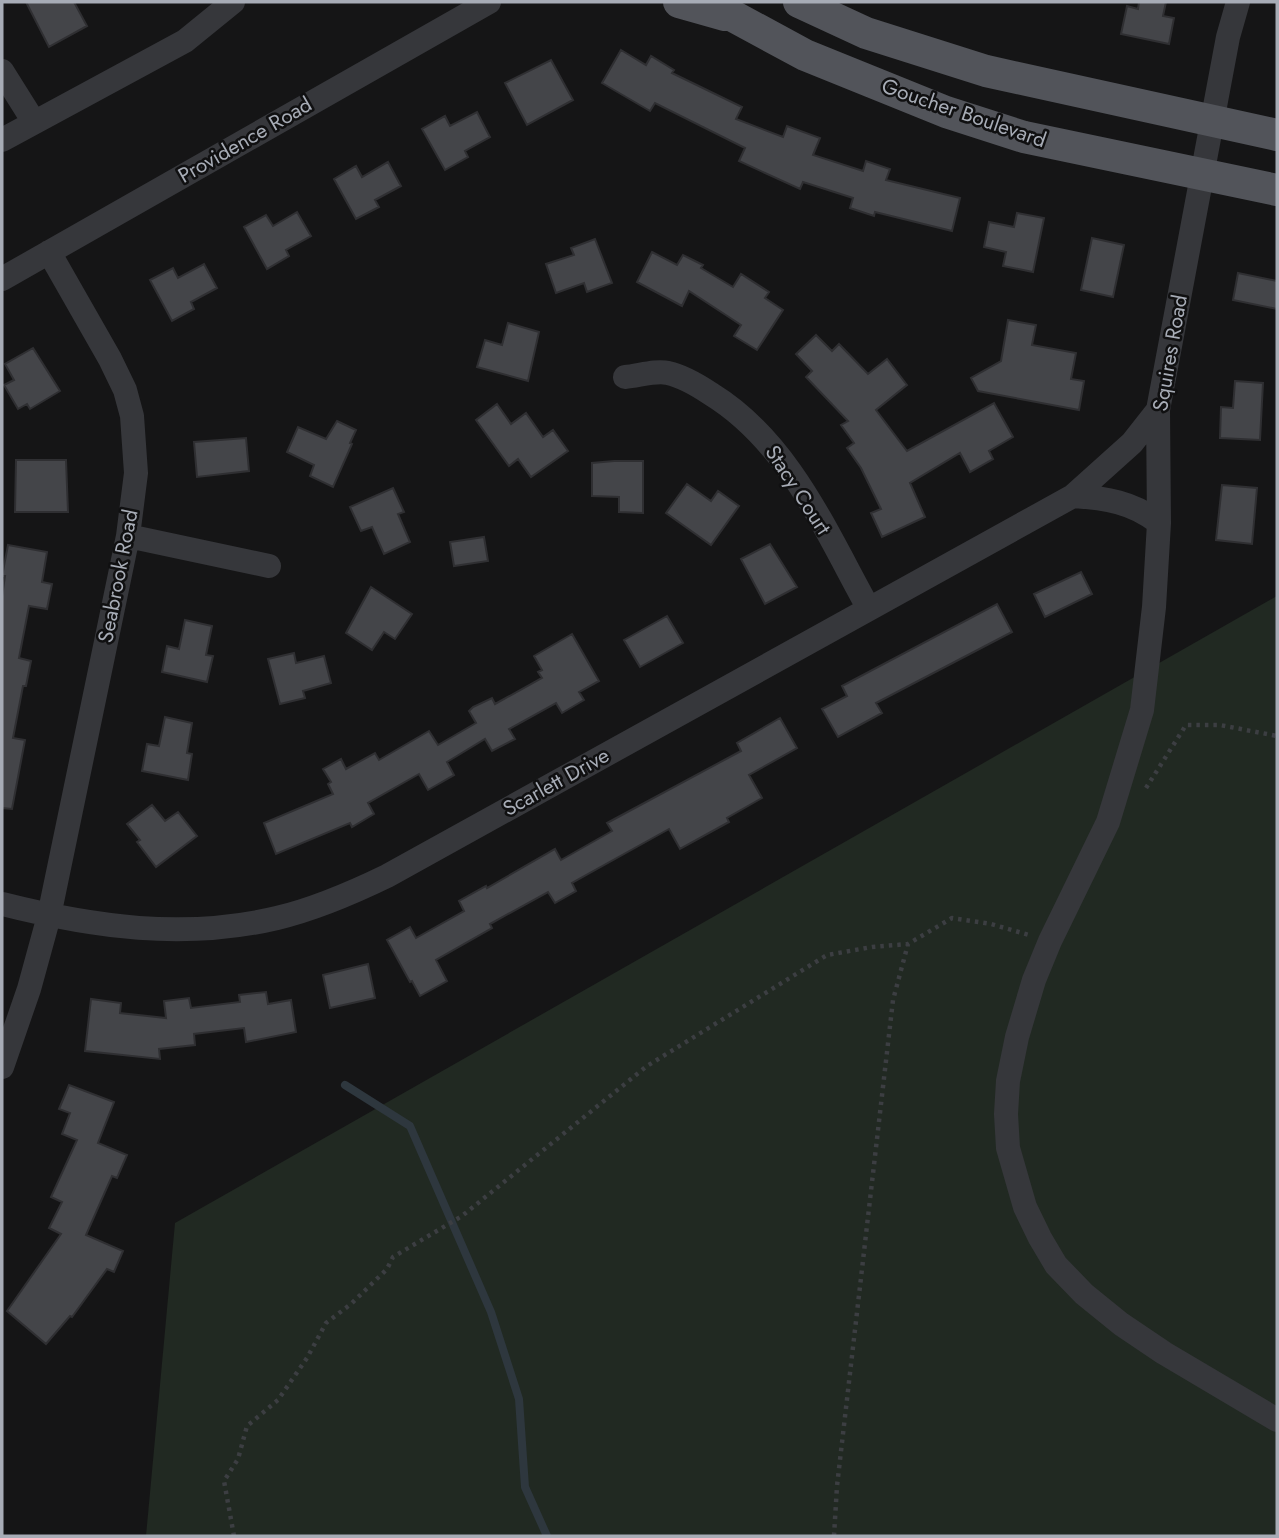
<svg xmlns="http://www.w3.org/2000/svg" width="1279" height="1538" font-family="Jost,sans-serif">
  <style>
    .green { fill: #212922 }
    .lines { fill: none; stroke-linecap: round; stroke-linejoin: round }
    .stream { stroke: #2e373e; stroke-width: 8 }
    .building { fill: #444549; stroke: #2f2f32; stroke-width: 2 }
    .path { stroke: #3c3e42; stroke-width: 4.5; stroke-dasharray: 3.5 5; stroke-linecap: butt }
    .minor { stroke: #36373b; stroke-width: 24 }
    .major { stroke: #52545a; stroke-width: 32 }
    .labels { text-anchor: middle; stroke-width: 5; stroke-linejoin: round; paint-order: stroke }
    .street-label { font-size: 21px; fill: #a7acb6; stroke: #101011 }
  </style>
  <rect width="100%" height="100%" fill="#151516"/>
  <path class="green" d="M1277,596v940h-1131l29,-313z"/>
  <g class="lines">
    <path class="stream" d="M345,1085l65,41 81,186 28,87 6,88 22,49"/>
  </g>
  <path class="building" d="M26,2h48l13,24 -38,21z
    M1139,2h27l-3,14 11,2 -5,26 -48,-10 6,-28 11,3z
    M621,50l25,15 5,-9 23,14 -2,3 70,34 -6,12 47,18 4,-11 33,12 -7,17 50,16 3,-10 24,8 -4,11 74,18 -8,33 -77,-19 -1,4 -24,-8 3,-10 -50,-16 -3,7 -61,-28 6,-13 -90,-45 -5,8 -48,-28z
    M551,60l22,40 -46,25 -22,-42z
    M477,112l13,25 -25,14 3,6 -23,13 -23,-41 23,-13 5,10z
    M388,162l13,24 -26,14 4,7 -23,12 -22,-40 22,-13 6,11z
    M297,212l14,24 -25,14 3,6 -22,13 -23,-42 22,-12 7,11z
    M1017,213l27,5 -11,54 -30,-6 3,-14 -22,-5 5,-25 25,5z
    M1092,238l32,7 -11,52 -32,-7z
    M595,239l17,44 -25,9 -3,-9 -28,10 -10,-29 28,-9 -3,-7z
    M652,252l25,13 6,-10 20,10 -2,3 32,19 8,-13 28,18 -4,6 18,12 -26,40 -23,-14 7,-11 -52,-34 -7,15 -45,-24z
    M204,264l13,24 -26,14 3,7 -22,12 -22,-41 23,-12 5,10z
    M1238,273l39,8v28l-44,-9z
    M1008,320l28,5 -4,20 44,8 -5,26 13,2 -5,29 -101,-19 -7,-13 30,-17z
    M508,323l31,9 -11,49 -51,-14 8,-27 17,5z
    M816,335l16,16 7,-7 29,30 19,-15 20,26 -31,25 31,41 87,-48 19,34 -24,14 4,8 -23,13 -10,-19 -50,30 15,34 -43,20 -11,-24 10,-4 -20,-41 -14,-20 7,-5 -13,-18 7,-4 -42,-44 6,-6 -16,-17z
    M33,348l27,43 -30,18 -3,-5 -9,5 -14,-24 10,-5 -9,-16z
    M1235,381l28,2 -3,57 -40,-2 1,-31 12,1z
    M497,404l14,20 15,-11 17,24 10,-7 15,21 -37,26 -13,-18 -9,7 -33,-46z
    M337,421l19,9 -6,13 2,1 -19,43 -23,-11 4,-11 -27,-13 11,-25 28,12z
    M246,438l3,33 -52,6 -3,-35z
    M16,460h50l2,52h-53z
    M614,461h29v52l-24,-1v-15l-27,-1v-33z
    M687,484l24,17 7,-10 21,15 -28,39 -45,-32z
    M1222,485l35,3 -5,56 -36,-4z
    M393,488l11,24 -6,2 12,28 -26,12 -12,-27 -11,4 -11,-24z
    M484,537l4,24 -34,5 -4,-24z
    M770,544l27,43 -32,17 -24,-45z
    M8,545l39,7 -5,30 10,2 -5,25 -18,-3 -10,52 12,3 -5,25h-3l-10,52 12,2 -13,69 -10,-1v-212l3,-20h-3z
    M1081,572l11,22 -47,23 -11,-23z
    M371,587l41,27 -17,25 -11,-7 -12,18 -26,-17z
    M997,604l15,28 -136,71 6,10 -44,24 -16,-28 25,-13 -5,-10z
    M667,616l16,27 -43,24 -16,-27z
    M185,620l27,6 -6,29 7,1 -6,26 -45,-10 5,-26 12,3z
    M572,634l27,47 -20,11 5,8 -22,13 -6,-10 -47,26 6,10 -23,12 -7,-12 -38,23 7,13 -26,15 -9,-16 -51,29 6,11 -22,13 -2,-4 -74,31 -12,-31 69,-29 -5,-10 3,-2 -8,-13 18,-10 5,10 29,-16 4,7 50,-29 9,14 38,-22 -7,-12 4,-4 19,-9 3,6 47,-26 -4,-6 4,-2 -8,-14z
    M294,653l2,10 28,-7 7,27 -28,8 2,7 -25,6 -12,-45z
    M165,717l27,6 -5,30 5,1 -4,26 -46,-9 5,-27 12,2z
    M780,718l17,30 -48,27 13,23 -35,20 2,4 -49,27 -11,-20 -97,54 4,8 -21,12 -7,-11 -58,32 2,4 -56,32 11,21 -27,15 -8,-15 -2,1 -23,-42 23,-13 6,11 48,-27 -5,-10 27,-15 1,2 68,-39 6,11 51,-29 -5,-8 134,-72 -4,-8z
    M152,805l13,16 13,-9 19,24 -41,31 -19,-25 3,-2 -13,-16z
    M368,964l7,34 -45,10 -7,-33z
    M266,992l2,12 23,-4 5,32 -50,10 -2,-14 -50,6 1,11 -36,4 1,10 -75,-8 6,-52 30,4 -1,10 46,5 -2,-17 25,-3 2,10 49,-6 -1,-7z
    M69,1085l45,17 -16,41 29,12 -10,23 -5,-2 -26,59 37,16 -9,21 -7,-3 -35,48 -2,-1 -24,28 -39,-33 54,-77 -12,-6 13,-26 -11,-5 26,-57 -15,-6 8,-21 -11,-4z"/>
  <g class="lines">
    <path class="path" d="M1146,788l40,-63h34l57,11
      M234,1536l-10,-55 14,-22 9,-33 31,-26 29,-42 19,-35 25,-19 36,-35 6,-12 69,-41 185,-150 180,-111 45,-8 36,-3 44,-26 39,6 38,11
      M834,1536l3,-50 56,-486 15,-56"/>
    <path class="minor" d="M1238,2l-10,35 -70,373 1,113 -5,84 -12,103 -34,112 -58,119 -16,39 -17,57 -9,44 -2,33 2,34 17,59 15,31 16,27 28,29 37,30 43,29 113,67
      M2,71l32,51
      M2,140l183,-99 48,-39
      M2,279l487,-277
      M625,377c13,-1 31,-7 43,-4 14,3 31,13 43,21 78,48 115,138 158,215
      M1073,496c32,2 60,6 86,27
      M128,536l141,30
      M2,904c91,23 182,36 275,14 38,-9 75,-25 110,-42l686,-380 59,-53 26,-33
      M2,1067l27,-78 20,-73 79,-380 8,-63 -4,-57 -7,-26 -15,-31 -61,-107"/>
    <path class="major" d="M679,2l46,13
      M707,2l98,53 141,57 78,25 253,53
      M799,2l67,31 120,38 291,64"/>
  </g>
  <g class="labels">
    <g class="street-label">
      <text transform="translate(964 113) rotate(19)" y="7">Goucher Boulevard</text>
      <text transform="translate(245 140) rotate(-30)" y="7">Providence Road</text>
      <text transform="translate(1170 353) rotate(-80)" y="7">Squires Road</text>
      <text transform="translate(798 490) rotate(57)" y="7">Stacy Court</text>
      <text transform="translate(118 576) rotate(-79)" y="7">Seabrook Road</text>
      <text transform="translate(556 782) rotate(-29)" y="7">Scarlett Drive</text>
    </g>
  </g>
  <rect width="1279" height="1538" fill="none" stroke="#a7acb6" stroke-width="7"/>
</svg>
